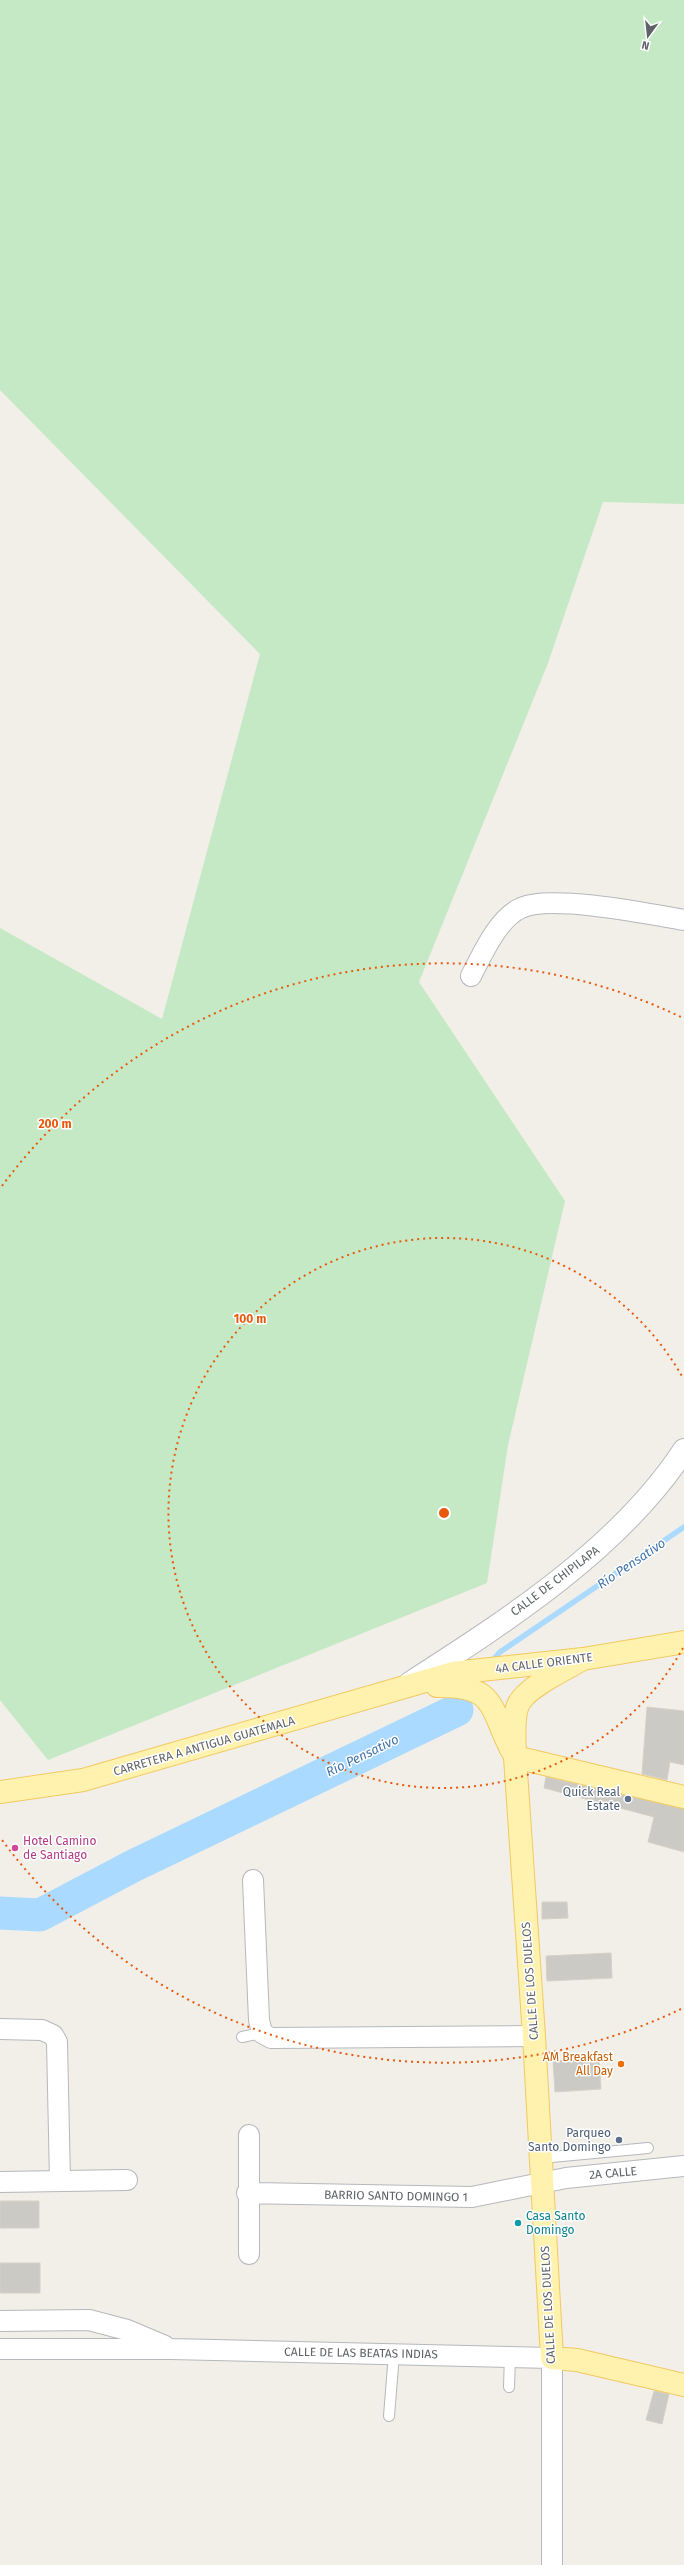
<svg xmlns="http://www.w3.org/2000/svg" width="684" height="2565" font-family="'Fira Sans',sans-serif">
  <style>
    .green { fill: #c5e8c5 }
    .lines { fill: none; stroke-linecap: round; stroke-linejoin: round }
    .stream { stroke: #aadaff; stroke-width: 5.5 }
    .river { stroke: #aadaff; stroke-width: 33 }
    .building { fill: #cccac5; stroke: #d6d1c6 }
    .lane-casing { stroke: #b5b8bc; stroke-width: 12 }
    .street-casing { stroke: #b5b8bc; stroke-width: 22 }
    .secondary-casing { stroke: #b6babf; stroke-width: 24 }
    .primary-casing { stroke: #f2c960; stroke-width: 24 }
    .lane { stroke: #fff; stroke-width: 10 }
    .street { stroke: #fff; stroke-width: 20 }
    .secondary { stroke: #fff; stroke-width: 22 }
    .primary { stroke: #fff2af; stroke-width: 22 }
    .ring { fill: none; stroke: #e8590c; stroke-width: 2; stroke-dasharray: 2 4 }
    .service-dot { fill: #5c6f8a; stroke: #fff; stroke-width: 1.5 }
    .hotel-dot { fill: #d1479c; stroke: #fff; stroke-width: 1.5 }
    .food-dot { fill: #e8710a; stroke: #fff; stroke-width: 1.5 }
    .culture-dot { fill: #0f9aa8; stroke: #fff; stroke-width: 1.5 }
    .labels { text-anchor: middle; stroke-width: 3; stroke-linejoin: round; paint-order: stroke }
    .street-label { font-size: 12px; fill: #5f6368; stroke: #fff }
    .service-label { font-size: 12px; fill: #4e5e75; stroke: #fff; text-anchor: end }
    .hotel-label { font-size: 12px; fill: #b23c85; stroke: #fff; text-anchor: start }
    .food-label { font-size: 12px; fill: #c56008; stroke: #fff; text-anchor: end }
    .culture-label { font-size: 12px; fill: #0d838f; stroke: #fff; text-anchor: start }
    .water-label { font-size: 13px; font-style: italic; fill: #4174aa; stroke: #fff }
    .centre { fill: #e8590c; stroke: #fff; stroke-width: 2 }
    .ring-label { font-size: 12px; text-anchor: middle; font-weight: bold; fill: #e8590c; stroke: #fff; stroke-width: 3; stroke-linejoin: round; paint-order: stroke }
  </style>
  <rect width="100%" height="100%" fill="#f1efe8"/>
  <path class="green" d="M0,0h684v504l-81,-2 -55,161 -129,319 146,219 -57,244 -21,138 -439,177 -48,-60v-772l162,91 98,-365 -260,-264z"/>
  <g class="lines">
    <path class="stream" d="M490,1663l10,-11 184,-125
      M457,1710l13,-16"/>
    <path class="river" d="M0,1913l40,2 93,-49 324,-156"/>
  </g>
  <path class="building" d="M647,1707l37,4v54l-14,-3 -3,18 -25,-6z
    M546,1777l138,32v43l-36,-10 6,-25 -110,-29z
    M542,1902h25l1,16 -26,1z
    M611,1953l1,25 -65,3 -1,-25z
    M599,2058l2,31 -46,3 -2,-31z
    M0,2201h39v27h-39z
    M0,2263h40v30h-40z
    M654,2391l15,3 -7,30 -16,-4z"/>
  <g class="lines">
    <g class="lane-casing">
      <path id="lane" d="M242,2037l20,-4
        M541,2158l107,-10
        M509,2387l1,-31
        M389,2416l5,-62"/>
    </g>
    <g class="street-casing">
      <path id="street" d="M471,976c11,-21 27,-58 50,-68 29,-14 129,6 163,12
        M253,1880l6,140 3,13 9,5 263,-2
        M0,2029l42,1 11,5 4,7 3,139
        M0,2182l127,-2
        M247,2193l225,4 94,-19 118,-12
        M249,2254v-119
        M0,2321l89,-1 38,10 38,16
        M0,2349h171l381,9v207"/>
    </g>
    <g class="secondary-casing">
      <path id="secondary" d="M410,1683c98,-63 210,-135 274,-233"/>
    </g>
    <g class="primary-casing">
      <path id="primary" d="M583,1659c-17,10 -57,28 -65,46 -6,15 -3,36 -3,52l19,279 18,322 25,2 107,25
        M437,1686c60,-1 52,21 75,65
        M515,1757l169,40
        M0,1792l83,-12 370,-107 130,-14 101,-17"/>
    </g>
    <use href="#lane" class="lane"/>
    <use href="#street" class="street"/>
    <use href="#secondary" class="secondary"/>
    <use href="#primary" class="primary"/>
  </g>
  <g class="ring">
    <path d="M683 1648A275 275 0 1 1 683 1378"/>
    <path d="M681 2009A550 550 0 0 1 2 1840M2 1186A550 550 0 0 1 681 1017"/>
  </g>
  <g class="service-dot">
    <circle cx="628" cy="1799" r="4"/>
    <circle cx="619" cy="2140" r="4"/>
  </g>
  <circle class="hotel-dot" cx="15" cy="1848" r="4"/>
  <circle class="food-dot" cx="621" cy="2064" r="4"/>
  <circle class="culture-dot" cx="518" cy="2223" r="4"/>
  <g class="labels">
    <g class="street-label">
      <text transform="translate(555 1581) rotate(-37)" y="4">CALLE DE CHIPILAPA</text>
      <text transform="translate(544 1663) rotate(-7)" y="4">4A CALLE ORIENTE</text>
      <text transform="translate(204 1746) rotate(-16)" y="4">CARRETERA A ANTIGUA GUATEMALA</text>
      <text transform="translate(530 1981) rotate(-94)" y="4">CALLE DE LOS DUELOS</text>
      <text transform="translate(613 2173) rotate(-5)" y="4">2A CALLE</text>
      <text transform="translate(396 2196) rotate(1)" y="4">BARRIO SANTO DOMINGO 1</text>
      <text transform="translate(548 2305) rotate(-93)" y="4">CALLE DE LOS DUELOS</text>
      <text transform="translate(361 2353) rotate(1)" y="4">CALLE DE LAS BEATAS INDIAS</text>
    </g>
    <g class="service-label">
      <text x="620" y="1796">Quick Real<tspan x="620" dy="14">Estate</tspan></text>
      <text x="611" y="2137">Parqueo<tspan x="611" dy="14">Santo Domingo</tspan></text>
    </g>
    <g class="hotel-label">
      <text x="23" y="1845">Hotel Camino<tspan x="23" dy="14">de Santiago</tspan></text>
    </g>
    <g class="food-label">
      <text x="613" y="2061">AM Breakfast<tspan x="613" dy="14">All Day</tspan></text>
    </g>
    <g class="culture-label">
      <text x="526" y="2220">Casa Santo<tspan x="526" dy="14">Domingo</tspan></text>
    </g>
    <g class="water-label">
      <text transform="translate(631 1563) rotate(-34)" y="5">Río Pensativo</text>
      <text transform="translate(362 1755) rotate(-26)" y="5">Río Pensativo</text>
    </g>
  </g>
  <circle cx="444" cy="1513" r="6" class="centre"/>
  <g class="ring-label">
    <text x="55" y="1128">200 m</text>
    <text x="250" y="1323">100 m</text>
  </g>
  <g transform="translate(648 36) rotate(195)" stroke="#ffffff" stroke-width="3" paint-order="stroke">
  <path d="M0-3L7 15L0 10L-7 15Z" fill="#5f6368"/>
  <text y="-6" font-size="11" font-weight="bold" text-anchor="middle" fill="#5f6368">N</text>
  </g>
</svg>
